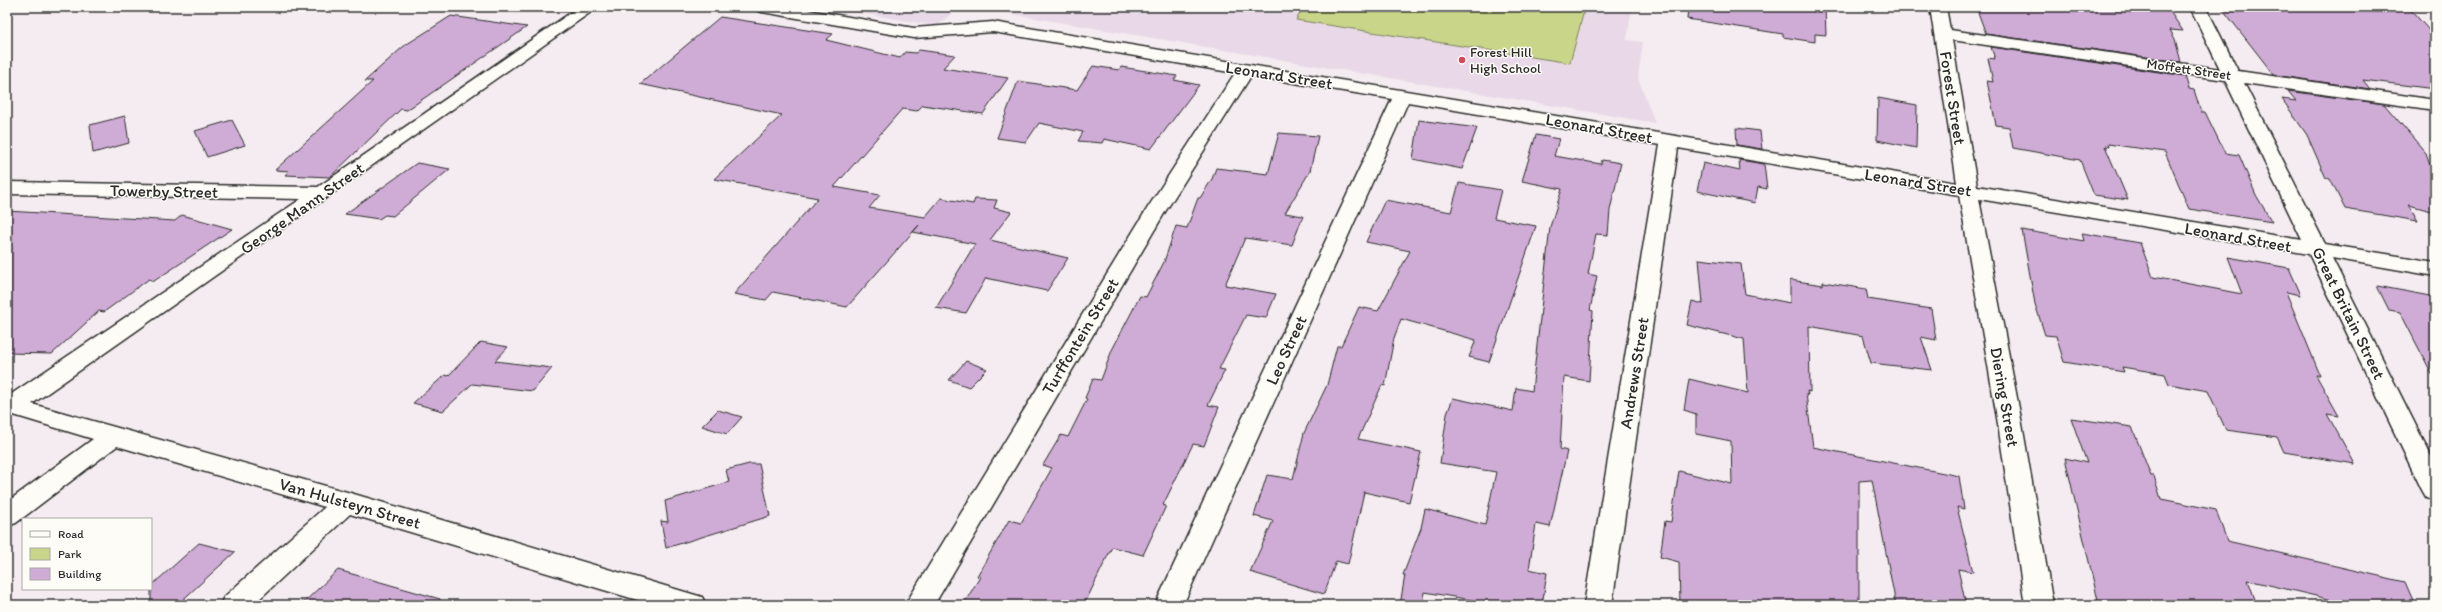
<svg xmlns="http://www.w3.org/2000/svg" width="2442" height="612" font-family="Itim,sans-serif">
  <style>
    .built { fill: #e9d9e8 }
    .green { fill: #c9d68a; stroke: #7a805a }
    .building { fill: #cfacd6; stroke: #2b2b2b }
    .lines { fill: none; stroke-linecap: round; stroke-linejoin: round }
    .street-casing { stroke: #2b2b2b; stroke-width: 3 }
    .street { fill: #fdfcf7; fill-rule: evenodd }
    .poi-dot { fill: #d1495b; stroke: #fdfcf7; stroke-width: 1.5 }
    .labels { text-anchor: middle; stroke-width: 3; stroke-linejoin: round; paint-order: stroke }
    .far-poi-label { font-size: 14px; fill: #2b2b2b; stroke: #fdfcf7; text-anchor: start }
    .far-street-label { font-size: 14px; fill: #2b2b2b; stroke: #fdfcf7 }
    .street-label { font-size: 17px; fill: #2b2b2b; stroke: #fdfcf7 }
  </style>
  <rect width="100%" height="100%" fill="#f4ecf0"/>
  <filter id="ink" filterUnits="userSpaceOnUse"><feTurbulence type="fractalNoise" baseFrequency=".025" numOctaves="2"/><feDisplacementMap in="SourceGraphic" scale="8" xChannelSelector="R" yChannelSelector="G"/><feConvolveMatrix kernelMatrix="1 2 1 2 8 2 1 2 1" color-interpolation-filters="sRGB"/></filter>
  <g filter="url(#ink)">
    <path class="built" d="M826,7h133l-22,19z
      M970,7h662l-5,33 16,2 -5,36 17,45z"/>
    <path class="green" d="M1304,7h281l-15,56 -274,-43z"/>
    <path class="building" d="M1688,7h137l1,28 -11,-1v8l-32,-5v-3l-96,-15z
      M1976,7h191l16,24 -13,-1 5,9 6,23 -195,-28z
      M2221,7h161l29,3 24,27v52l-72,-9 7,9 -96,-14z
      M451,16l76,11 -120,83 -6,-1 -71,68 -45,-2 4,-4 -14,-1 98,-89h-8l39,-35z
      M720,17l113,17 -7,6 74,18 5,-6 11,1 3,-3 36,5 -12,13 65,10 -25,36 -60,-9 -6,6 -15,-2 -68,78 46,8 -11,13 56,9 16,-19 32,6 2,-5 22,1 -3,8 17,4 -21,28 78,18 -21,33 -61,-13 -20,35 -30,-5 39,-64 -62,-12 6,-7 -72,82 -74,-15 -7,8 -32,-6 84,-96 -104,-19 68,-64 -142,-31z
      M1991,47l194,29 4,13 5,1 7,22h4l20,41 14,2 17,40 16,27 -83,-13 -24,-57 -57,-8 1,3 -4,-1 23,54 -34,-5 -14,-35 -67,-12 -4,-21 -13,-2 -9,-44 6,1 -5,-24 7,1z
      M1093,66l26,4 2,-3 56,9 -3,4 25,5 -48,64 -47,-10 -2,4 -24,-2 5,-9 -44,-9 -13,19 -29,-4 21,-57 59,9z
      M2288,91l96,13 42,49 9,25v34l-26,-7 9,16 -73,-12 -15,-30 -4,-1 -19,-43 -25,-36 14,2z
      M1878,98l39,7 -1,43 -39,-8z
      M125,116l4,27 -36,10 -3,-28z
      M232,120l13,25 -38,12 -12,-26z
      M1419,120l58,8 -15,41 -49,-10z
      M1736,128l24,3 2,18 -25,-4z
      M1279,133l39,3 -8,35 -25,42 18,3 -11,29 -47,-7 -20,47 51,9 -10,24 -20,-3 -27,54 6,1 -17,35 11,2 -15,39 -11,-2 -30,61 3,1 -23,49 -31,-8 -28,58h-121l17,-28 -3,-1 32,-56 12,3 31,-55 -9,-3 18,-30 7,2 19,-38 -2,-1 8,-19 8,1 11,-30 28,-54 6,1 18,-35 12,-36 11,2 11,-30h2l12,-19 4,-11 52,6z
      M1536,135l23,4 -5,17 47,8 1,-4 19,3 -11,47 -2,25 -12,-1 -8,40 9,2 -7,34 3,1 -4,70 -25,-4 -4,72 7,2 -17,76 -14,-3 -7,45 18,4 -5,32h-66l1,-4 -52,-9 -2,13h-23l5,-30h-2l18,-47 4,-19 60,16 11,-53 -56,-9 7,-49 6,-16 60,13 3,-23 16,3 18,-164 12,-38 -40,-8z
      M1739,160l25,4 3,25 -9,-2 -3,16 -58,-12 6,-28 37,8z
      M417,163l33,6 -57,47 -8,-1 -6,4 -34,-5z
      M1459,183l42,7 -7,28 42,8 -47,136 -20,-5 7,-17 -75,-21 -7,19 -9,48 -3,-1 -24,54 63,13 -12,50 -45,-10 -16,72 -12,-3 -12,33 -74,-22 23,-51 -19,-5 13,-41 26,4 11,-46 23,-48 10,-39h4l18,-39 19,4 32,-60 -44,-9 19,-42 66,12z
      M7,211l168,10 7,-6 50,14 -78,52 -5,-2 -45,33 -5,-1 -47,43 -45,-1z
      M2022,230l62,11 -2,-8 58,10 13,34 89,17 -14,-37 61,11 12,27 -15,-3 34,83h-4l23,41 -12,-2 28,50 -71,-12 -7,-15 -51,-7 -18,-39 -39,-7 -4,-10 -43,-7 2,5 -60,-10 -8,-26 -11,-1 -10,-31z
      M1699,259l42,5 4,30 45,9v-23l33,5v-3l43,7 2,10 63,10 5,31 -15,-3 11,33 -61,-7 -8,-27 -54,-10 1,66 -3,-1 1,4 -2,-1 7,53 146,29 5,33 -7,-2 16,65 -15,-3 8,36h-70l-24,-125 -13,1v124h-179l-1,-43 -19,-5 5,-36 6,1 8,-51 53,13 -1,-43 -35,-7v-20l-12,-4 5,-31 59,14 -4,-54 -57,-14 5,-24 11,3z
      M2377,286l54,10 4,8v76l-35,-68 -11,-2z
      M481,342l27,5 -13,14 57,7 -19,23 -61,-7 -29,27 -30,-8 32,-28 3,1z
      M966,361l21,8 -18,18 -20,-7z
      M718,410l24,7 -15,17 -25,-8z
      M2071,418l61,9 19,49h3l7,23 55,11 11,31 178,41 10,23h-61l-106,-25 9,25h-158l-34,-147 22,5z
      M749,464h10l11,52 -104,32 -5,-27 7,1 -3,-21 64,-19 -3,-12z
      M199,543l36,9 -58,53h-26v-19z
      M338,570l102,29 -1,6h-138z"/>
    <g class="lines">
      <g class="street-casing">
        <path id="street" d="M579,7h19l-566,397 315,88 345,102 10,3 4,8h-52l-304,-91 -97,91h-33l4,-8 101,-90 -208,-61 -101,77 -9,3v-24l86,-63 -86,-26v-16l294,-198 -294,-5v-12l311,5z
          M754,7h36l124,21 79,-6 964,161 -27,-176h16l4,23 270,39 -30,-62h16l32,64 197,29v10l-191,-27 81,161 110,18v14l-103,-18 103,206v36l-9,-3 -4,-7 -113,-236 -330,-55 43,225 31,181h-28l-27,-181 -39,-229 -281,-47 -66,457h-28l76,-460 -252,-43 -225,503h-28l237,-506 -141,-23 -86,136 -231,393h-29l240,-393 90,-139 -242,-41 -79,6 -152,-26 -6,-2zM1952,40l273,40 77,160 -325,-54z"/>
      </g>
      <use href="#street" class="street"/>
    </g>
  </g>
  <circle class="poi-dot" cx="1462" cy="60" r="4"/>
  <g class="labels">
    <g class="far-poi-label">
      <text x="1470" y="57">Forest Hill<tspan x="1470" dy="16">High School</tspan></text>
    </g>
    <g class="far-street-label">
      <text transform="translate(2189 69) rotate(8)" y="5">Moffett Street</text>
    </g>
    <g class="street-label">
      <text transform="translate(1279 75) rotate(9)" y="6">Leonard Street</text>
      <text transform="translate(1953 98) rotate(81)" y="6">Forest Street</text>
      <text transform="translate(1599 128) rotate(10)" y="6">Leonard Street</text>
      <text transform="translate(1918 182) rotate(9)" y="6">Leonard Street</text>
      <text transform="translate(164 191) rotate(1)" y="6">Towerby Street</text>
      <text transform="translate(302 208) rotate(-35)" y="6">George Mann Street</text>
      <text transform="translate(2238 237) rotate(10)" y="6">Leonard Street</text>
      <text transform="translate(2349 313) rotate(64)" y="6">Great Britain Street</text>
      <text transform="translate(1080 336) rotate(-59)" y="6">Turffontein Street</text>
      <text transform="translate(1286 350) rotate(-65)" y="6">Leo Street</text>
      <text transform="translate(1634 373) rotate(-81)" y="6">Andrews Street</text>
      <text transform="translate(2005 397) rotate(80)" y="6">Diering Street</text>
      <text transform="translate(350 503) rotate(16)" y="6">Van Hulsteyn Street</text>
    </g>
  </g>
  <rect width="2442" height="612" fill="none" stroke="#fdfcf7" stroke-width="24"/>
  <rect x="12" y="12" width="2418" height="588" fill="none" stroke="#2b2b2b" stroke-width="1.5" filter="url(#ink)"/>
  <rect x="22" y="518" width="130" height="72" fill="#fdfcf7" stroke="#a9a8a5"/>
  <rect x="30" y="531" width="20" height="6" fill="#fdfcf7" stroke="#a9a8a5"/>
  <text x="58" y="538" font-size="12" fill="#2b2b2b">Road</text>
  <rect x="30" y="548" width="20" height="12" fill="#c9d68a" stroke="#a9a8a5"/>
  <text x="58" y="558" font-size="12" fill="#2b2b2b">Park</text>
  <rect x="30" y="568" width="20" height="12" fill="#cfacd6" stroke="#a9a8a5"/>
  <text x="58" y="578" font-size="12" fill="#2b2b2b">Building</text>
</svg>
